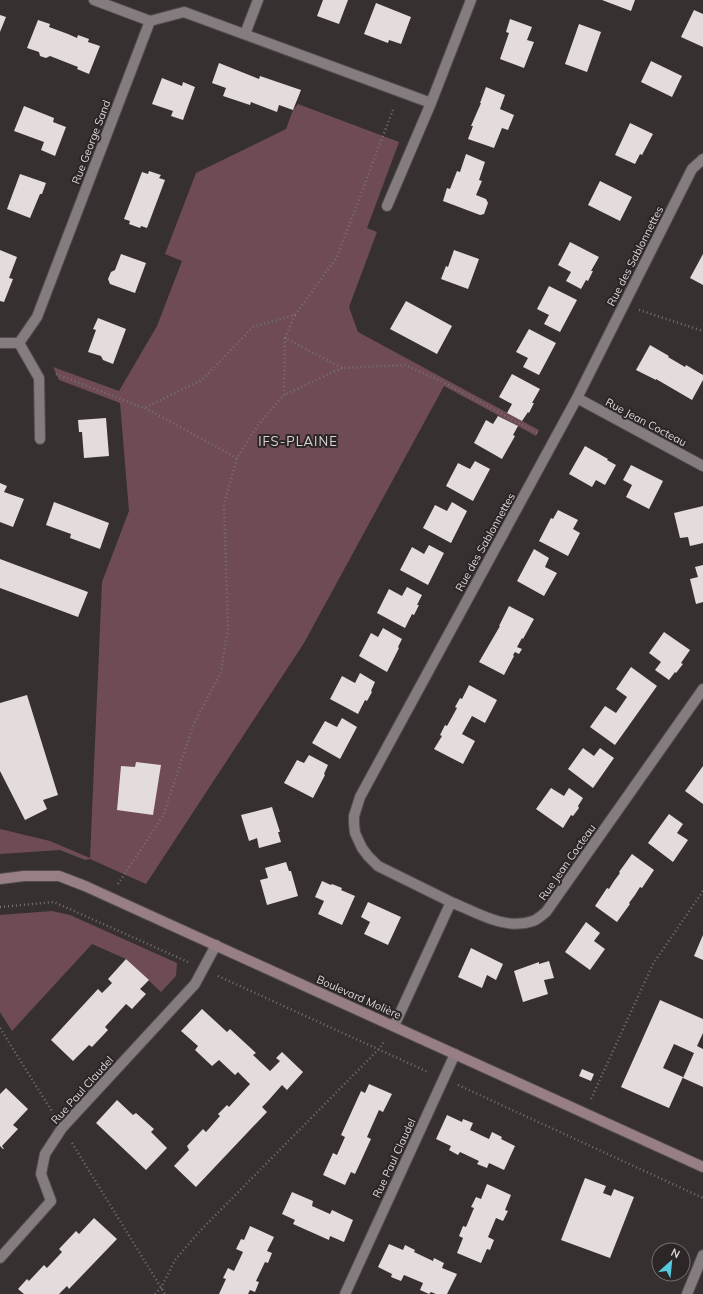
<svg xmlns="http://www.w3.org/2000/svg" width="703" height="1294" font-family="Mulish,sans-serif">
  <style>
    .green { fill: #6f4c55 }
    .building { fill: #e4dbdd }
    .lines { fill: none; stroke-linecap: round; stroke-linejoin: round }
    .lane-casing { stroke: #534d4e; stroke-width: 12 }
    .street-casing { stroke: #534d4e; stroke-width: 12 }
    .secondary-casing { stroke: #534d4e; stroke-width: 12 }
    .path { stroke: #767172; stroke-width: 2.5; stroke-dasharray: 1 3; stroke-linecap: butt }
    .lane { stroke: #847c7e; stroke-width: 10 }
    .street { stroke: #847c7e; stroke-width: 10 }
    .secondary { stroke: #987e85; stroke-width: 10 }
    .labels { text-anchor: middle; stroke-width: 4; stroke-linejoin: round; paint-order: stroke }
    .street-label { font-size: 11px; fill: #dbd7d8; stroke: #2c2627 }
    .quarter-label { font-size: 13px; letter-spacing: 1px; fill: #d8d0d2; stroke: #2c2627 }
  </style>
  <rect width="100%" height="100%" fill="#363031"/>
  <path class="green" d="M298,104l101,38 -32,86 10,4 -28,75 9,25 181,98 -3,6 -92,-50 -140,257 -158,241 -56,-25 -5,1 -25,-10 -60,4v-25l50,12 40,17 12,-276 27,-71 -9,-108 -61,-23 -6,-13 66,24 38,-65 25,-65 -17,-7 31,-81 90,-44 7,-19z
    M52,911l18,4 107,48 -1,13 -15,16 -35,-33 -34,-15 -80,87 -12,-19v-97z"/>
  <path class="building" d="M323,0h25l-9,24 -22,-8z
    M602,0h33l-4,11z
    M376,3l35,14 -10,27 -12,-4 -1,3 -24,-9z
    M694,10l9,4v33l-22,-10z
    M0,15l6,2 -6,15z
    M510,19l22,8 -5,13 7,2 -10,26 -24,-9 9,-26 -3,-1z
    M38,20l12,4 -1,3 19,7 9,4 1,-3 11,4 -1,3 12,4 -11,28 -12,-5 1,-2 -28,-11 -4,2 -6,-2 -1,-4 -12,-4z
    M579,24l22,8 -14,40 -22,-8z
    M651,61l31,15 -10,21 -31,-15z
    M219,63l40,16 1,-3 41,14 -8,20 -14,-5 -2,7 -26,-10 -1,3 -27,-9 3,-8 -14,-5z
    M162,78l20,8 1,-4 12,5 -12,33 -12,-4 2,-5 -21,-7z
    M486,87l19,8 -5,14 14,6 -6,15 -6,-2 -8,20 -26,-9 5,-13h-2l10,-23h-1z
    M24,106l30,12 -1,4 13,5 -11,29 -14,-6 3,-8 -30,-11z
    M630,123l23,11 -11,21 -2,-1 -5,10 -20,-9z
    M466,154l19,8 -6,18 3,1 -6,14 10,4 2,4 -4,11 -4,1 -37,-14 4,-13 3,1 7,-18 3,1z
    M149,171l12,4 -2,3 6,2 -18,48 -6,-2 -1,2 -11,-4 1,-3 -6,-2 18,-47 6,2z
    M20,174l26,9 -4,11h-2l-10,24 -23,-9z
    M600,181l32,16 -12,24 -32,-16z
    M570,242l29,15 -8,14h2l-5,10 -2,-1 -5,9 -15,-8 5,-9 -13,-7z
    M0,250l17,7 -8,21 4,1 -9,23 -4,-1z
    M454,250l25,9 -11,30 -27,-10 5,-13 2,1z
    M121,254l25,9 -11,30 -25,-9 -2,-5 3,-7 4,-2z
    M703,254v31l-13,-7z
    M549,286l28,14 -17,32 -16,-8 5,-9 -12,-6z
    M406,301l46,25 -15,28 -47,-25z
    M98,318l28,11 -13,35 -10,-4 -2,-4 -13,-4 8,-22 -3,-1z
    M529,329l27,14 -17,32 -16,-8 5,-9 -12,-6z
    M650,345l19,11 -1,1 17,10 1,-2 17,10v5l-11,20 -36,-21v1l-20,-10z
    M512,374l28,15 -8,14h2l-5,10 -1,-1 -6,9 -15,-8 5,-9 -13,-7z
    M498,416l20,10 -5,9 2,1 -13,23 -28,-16 12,-23 7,4z
    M106,418l3,38 -25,2 -2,-26h-3l-1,-12z
    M585,446l23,13 -1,1 9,5 -11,20 -9,-5 -4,7 -23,-13z
    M475,461l15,8 -17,32 -27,-15 12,-23 12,6z
    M631,465l32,16 -14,28 -23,-12 6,-12 -9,-5z
    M0,483l7,3 -3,6 20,7 -11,28 -13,-5z
    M54,502l55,21 -9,26 -30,-11 1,-4 -25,-9z
    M452,502l15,9 -16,32 -28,-15 12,-23 12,6z
    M703,506v37l-13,3 -2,-9 -8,1 -6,-25z
    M558,510l20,10 -5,9 7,4 -12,23 -29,-15 12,-23 2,1z
    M429,545l15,8 -16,32 -28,-15 12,-23 12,7z
    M534,549l15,9 -4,9 12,6 -13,23 -27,-15z
    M0,559l88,33 -10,25 -78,-29z
    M703,565v37l-7,2 -6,-25 8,-2 -3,-10z
    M407,587l15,8 -5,10h2l-5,10 -2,-1 -7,14 -28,-15 12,-24 13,7z
    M509,606l25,13 -11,20 -1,-1 -5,9 5,2 -3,5 -4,-2 -2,3 1,1 -10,19 -25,-13 21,-36h-1z
    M383,628l19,11 -4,8 1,1 -12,24 -28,-16 12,-23 7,4z
    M664,632l26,18 -9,13 2,1 -7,9 -1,-1 -6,8 -14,-10 6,-8 -12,-9z
    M631,667l26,19 -42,59 -25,-18 15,-21 11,7 11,-16 -11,-8z
    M360,673l15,9 -4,9 1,1 -5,9 -2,-1 -7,14 -28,-15 12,-23 13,7z
    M469,685l28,15 -12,23 -13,-7 -10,18 13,7 -12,23 -29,-15 8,-13 -2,-1 5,-10 2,1 10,-18 -2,-1 5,-9 2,1z
    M27,695l31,100 -15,5 4,9 -22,11 -25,-49v-68z
    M342,718l15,9 -17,32 -28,-16 13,-22 12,6z
    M583,748l11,8 6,-8 14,10 -21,30 -25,-19z
    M309,755l19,10 -4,9 1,1 -12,23 -29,-15 13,-23 7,3z
    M136,762l25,3 -8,50 -36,-5 4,-44 14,1z
    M703,766v38l-18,-13z
    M551,788l13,8 5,-8 14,10 -5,8 1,2 -6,8 -2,-1 -8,13 -27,-19z
    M272,807l8,25h-2l3,10 -22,6 -2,-10 -8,3 -8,-26z
    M669,814l14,10 -6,9 11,7 -15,22 -25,-19z
    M632,854l22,16 -12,18 -2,-1 -5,8 -6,8 1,1 -13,18 -22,-16 12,-18 2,1 5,-8 6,-8 -1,-1z
    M286,862l3,9h2l7,25 -31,9 -7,-25 8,-2 -3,-10z
    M322,881l9,4 1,-1 10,4 -1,2 14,6 -13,29 -24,-11 6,-13 -9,-4z
    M368,902l33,15 -13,28 -24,-11 6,-12 -9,-5z
    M586,922l14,11 -6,8 11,8 -15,21 -25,-18z
    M703,935v25l-9,-4z
    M471,948l32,16 -7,16 -9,-5 -5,13 -24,-11z
    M126,959l23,21 -9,9 6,5 -14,15 -6,-5 -21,23 3,3 -16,17 -3,-2 -16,16 -22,-21 47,-51 4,4 10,-10 -4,-4z
    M549,961l5,17 -10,2 4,14 -25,8 -9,-31 25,-9v2z
    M660,1000l43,19v14l-6,13 6,3v38l-20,-9 11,-25 -20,-9 -11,24 20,9 -14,31 -48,-21z
    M202,1009l25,23 3,-3 26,24 -3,2 17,16 10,-10 -4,-3 6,-6 21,20 -16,18 -5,-5 -14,16 -6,6 5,5 -71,75 -22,-21 15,-16 -2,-4 16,-17 3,3 14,-16 -2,-2 9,-9 2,2 21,-23 -12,-12 -3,3 -16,-15 -7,6 -17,-16 3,-4 -17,-15z
    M582,1069l12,5 -3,7 -12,-5z
    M369,1084l23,10 -9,18 -4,-2 -12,27 4,2 -16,35 -4,-2 -6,13 -22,-10 10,-22 4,2 8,-18 -4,-2 20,-44 4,2z
    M6,1088l22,21 -15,16 5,4 -16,17 2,3h-1l-3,-3v-52z
    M117,1100l16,15 3,-2 18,16 -3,3 16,16 -21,22 -50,-47z
    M447,1115l15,7 1,-3 10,4 -3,7 19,9 3,-7 10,5 -1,2 14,7 -11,24 -15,-7 -2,5 -10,-4 2,-3 -19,-9 -2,3 -9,-5 2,-4 -15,-7z
    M585,1178l21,8 -3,7 8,3 3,-7 20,8 -24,61 -49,-18z
    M487,1184l24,11 -6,15 3,1 -5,10 -7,-3 -8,19 6,3 -4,10 -3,-1 -6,14 -24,-10 6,-15 -4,-2 4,-10 3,1 8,-19 -3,-1 5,-10 5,2z
    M292,1192l21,9 -1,5 18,8 2,-4 21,10 -9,22 -14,-6 -1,4 -36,-16 2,-4 -13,-6z
    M94,1218l23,21 -48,50 -2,-3 -8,8h-35l-6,-5 9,-10 2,2 15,-16 3,3 15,-16 -3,-3 17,-18 3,3z
    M250,1226l24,11 -7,14 5,2 -4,10 -3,-1 -9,19 3,1 -4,10 -5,-2 -2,4h-29l7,-15 -3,-1 5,-10 6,3 9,-19 -7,-3 5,-10 3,1z
    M389,1244l14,6 2,-5 10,5 -1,2 19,9 1,-3 10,5 -2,5 15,6 -10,20h-11l-5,-2 -2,2 -9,-4 3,-7 -19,-8 -3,6 -10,-4 1,-3 -14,-7z"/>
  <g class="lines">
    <g class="lane-casing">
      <path id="lane" d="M687,1294l16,-39"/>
    </g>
    <g class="street-casing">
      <path id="street" d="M94,0l56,21
        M245,34l13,-34
        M387,206l44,-103
        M0,343h19l18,-26 113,-296 34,-9 247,91 40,-103
        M19,343l20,35 1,61
        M577,398l126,68
        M451,902l-73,-36 -10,-10 -6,-8 -7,-15 -1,-9v-8l6,-19 217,-399 115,-229 11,-10
        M394,1026l57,-124c25,10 54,29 82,19 5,-2 9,-6 13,-9l157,-223
        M0,1258l51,-57 -10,-27 4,-20 17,-26 133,-144 21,-39
        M345,1294l110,-240"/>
    </g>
    <g class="secondary-casing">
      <path id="secondary" d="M0,879l24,-3h35l26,10 618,281"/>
    </g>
    <path class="path" d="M639,310l64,21
      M295,315l-10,23 57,30 63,-3 40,18 94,51
      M285,338l-1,57 58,-27
      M56,374l88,34 58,-28 51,-53 42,-12 42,-58 57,-150
      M145,408l92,50
      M118,884l45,-68 30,-90 28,-54 7,-44 -4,-124 13,-46 21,-33 26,-30
      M0,907l54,-5 134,60
      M218,976l210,96
      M0,1028l53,85
      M458,1085l245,113
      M591,1099l62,-135 50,-73
      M72,1143l93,151
      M155,1294l6,-6 14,-28 23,-27 181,-184 6,-9"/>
    <use href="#lane" class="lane"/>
    <use href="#street" class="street"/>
    <use href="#secondary" class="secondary"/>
  </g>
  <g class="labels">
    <g class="street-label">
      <text transform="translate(91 142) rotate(-69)" y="4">Rue George Sand</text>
      <text transform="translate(635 256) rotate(-63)" y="4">Rue des Sablonnettes</text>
      <text transform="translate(646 422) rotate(28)" y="4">Rue Jean Cocteau</text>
      <text transform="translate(485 542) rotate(-61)" y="4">Rue des Sablonnettes</text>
      <text transform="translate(567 862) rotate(-55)" y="4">Rue Jean Cocteau</text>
      <text transform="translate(359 997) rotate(24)" y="4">Boulevard Molière</text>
      <text transform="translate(82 1090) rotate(-48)" y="4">Rue Paul Claudel</text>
      <text transform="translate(394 1158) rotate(-65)" y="4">Rue Paul Claudel</text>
    </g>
    <g class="quarter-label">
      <text x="298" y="446">IFS-PLAINE</text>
    </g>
  </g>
  <g transform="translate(671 1262) rotate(27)"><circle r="19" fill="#2c2627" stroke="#726d6e"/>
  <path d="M0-3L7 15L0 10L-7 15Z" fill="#55cadf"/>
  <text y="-6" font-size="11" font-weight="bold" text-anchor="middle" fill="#dbd7d8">N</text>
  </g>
</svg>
